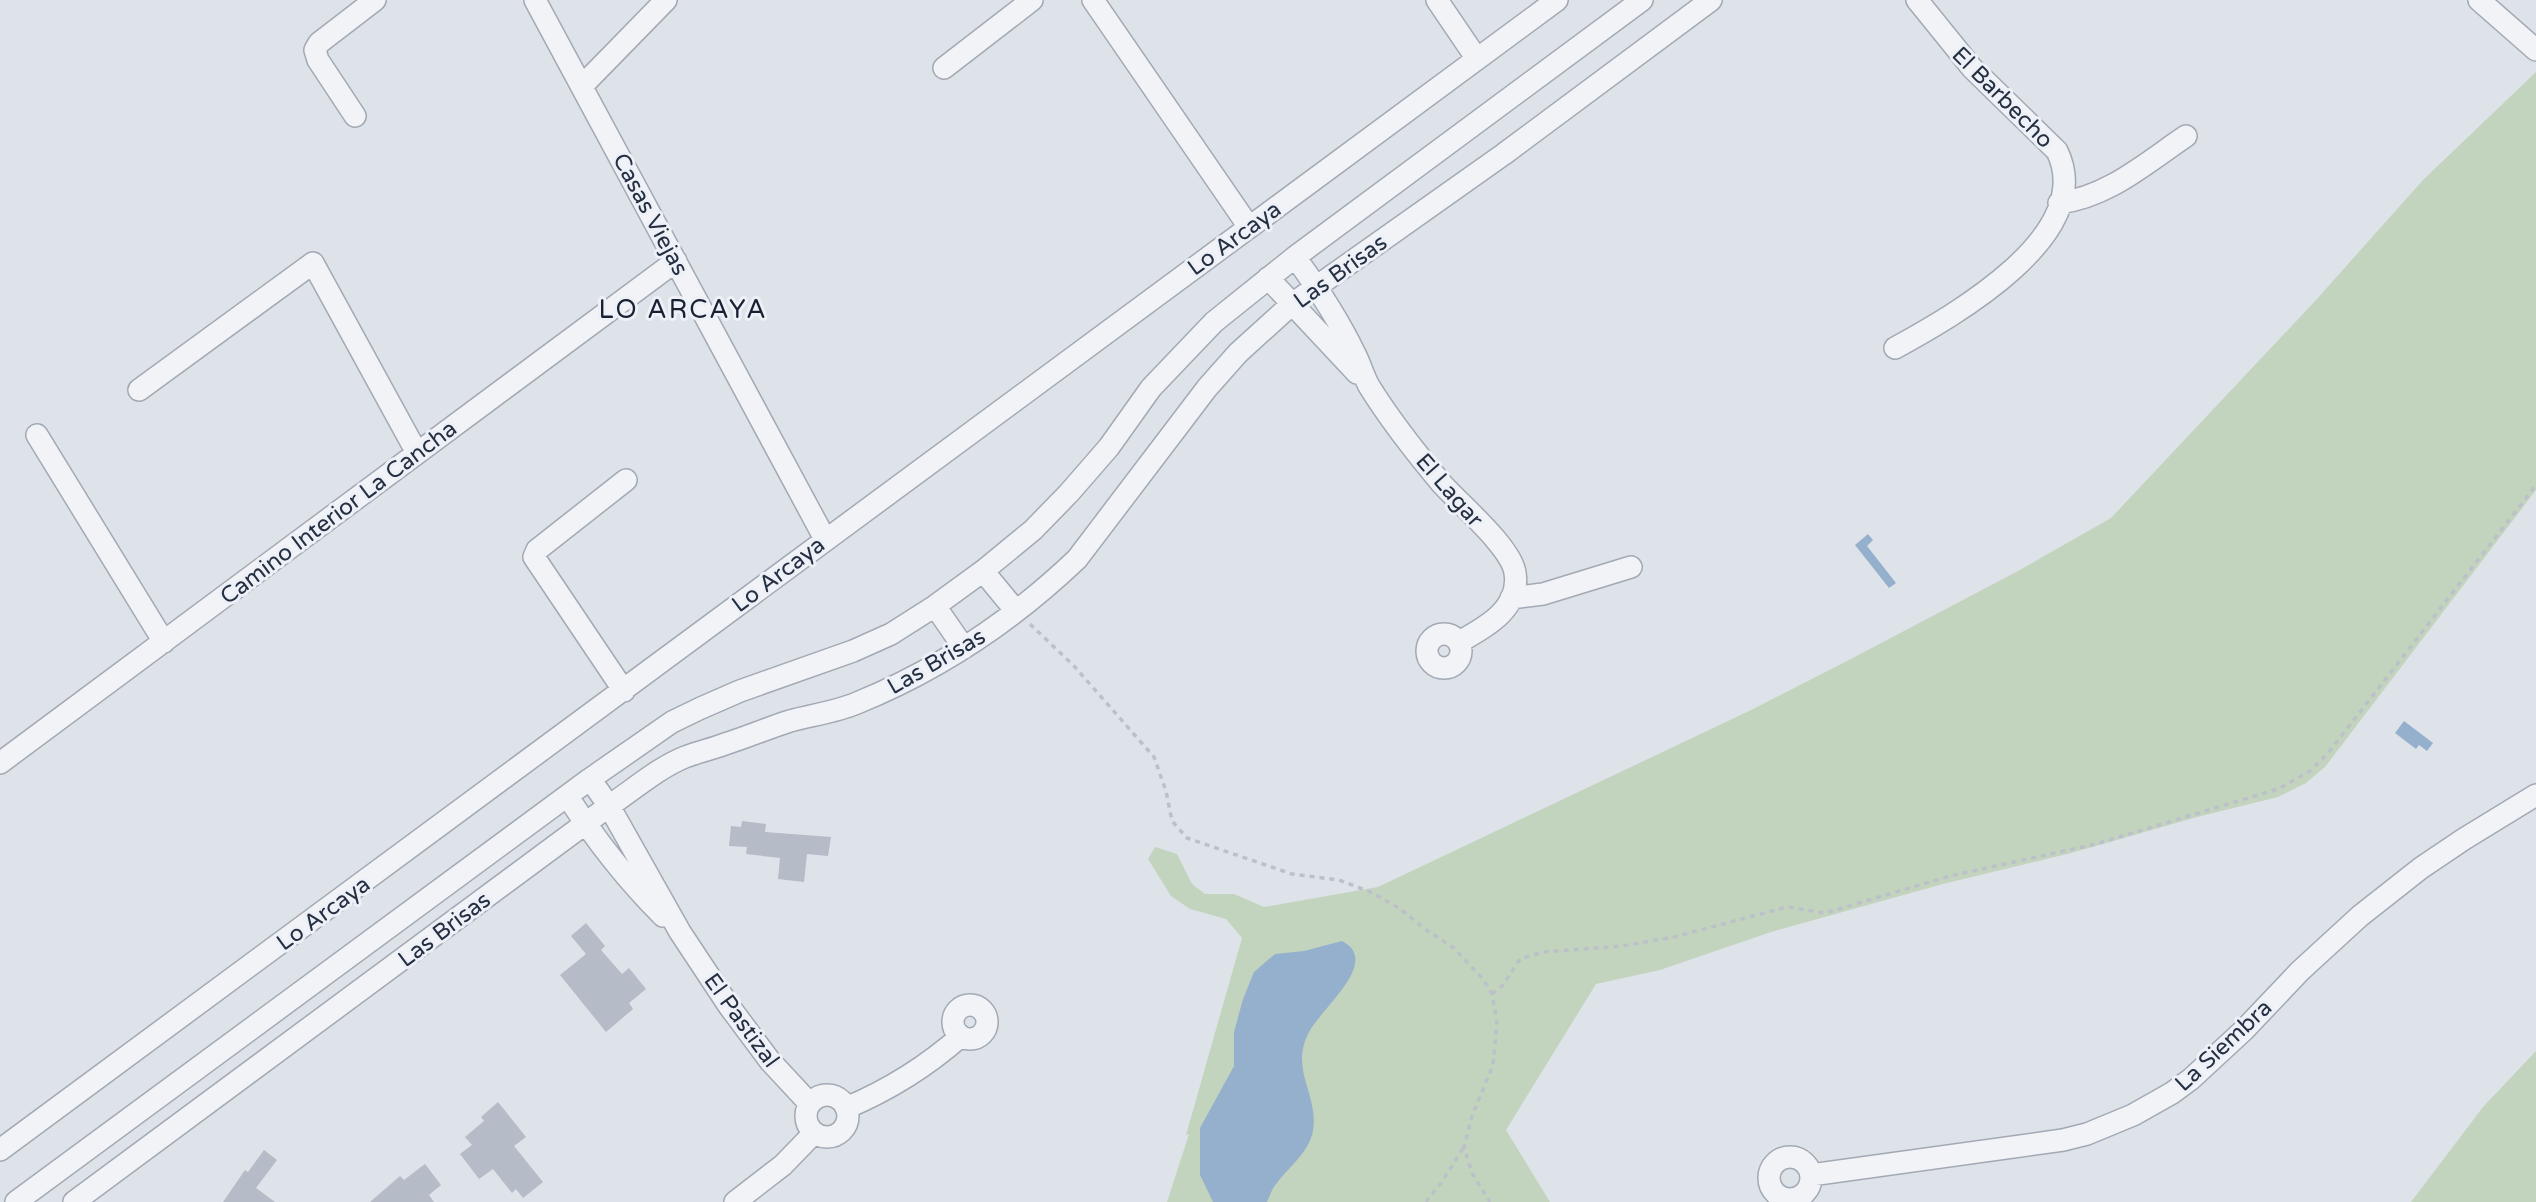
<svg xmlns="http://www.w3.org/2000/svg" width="2536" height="1202" font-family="'Varela Round',sans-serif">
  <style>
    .green { fill: #c3d4be }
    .water { fill: #95b0cd }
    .building { fill: #b5bbc7 }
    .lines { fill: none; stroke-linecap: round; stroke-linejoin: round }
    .minor-casing { stroke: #a3a9b4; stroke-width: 24 }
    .path { stroke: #bcc0c8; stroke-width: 3.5; stroke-dasharray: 5 5; stroke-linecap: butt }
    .minor { stroke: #f1f3f7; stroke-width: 21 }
    .labels { text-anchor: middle; stroke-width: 6; stroke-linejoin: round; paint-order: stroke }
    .street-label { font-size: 23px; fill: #252f42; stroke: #edf1f7 }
    .quarter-label { font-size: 26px; letter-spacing: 2px; fill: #182132; stroke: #edf1f7 }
  </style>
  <rect width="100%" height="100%" fill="#dee2e9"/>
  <path class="green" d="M2536,72v418l-211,277 -19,16 -28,14 -81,20 -126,36 -128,31 -172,48 -111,38 -64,14 -90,146 44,72h-383l22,-68 -3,1 56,-197 -16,-19 -36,-10 -19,-13 -23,-37 7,-12 22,7 15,30 13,10h29l30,13 114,-20 371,-176 98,-50 171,-90 93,-53 205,-218 107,-120z
    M2536,1051v151h-125l72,-95z"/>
  <path class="water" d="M1868,534l5,6 -6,6 29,37 -7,5 -34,-43z
    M2404,721l29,22 -6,8 -8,-6 -3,4 -21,-16z
    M1342,941c40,20 -21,68 -33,91 -20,39 10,61 4,99 -4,21 -24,36 -36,52 -5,5 -7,13 -10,19h-54l-13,-27v-47l34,-62v-34l9,-33 11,-27 21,-18 29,-3z"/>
  <path class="building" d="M742,821l24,3 -1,8 66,5 -3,19 -21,-2 -3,28 -26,-3 2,-21 -34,-4 1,-7 -18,-1 2,-20 10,1z
    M586,923l19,23 -4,4 21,24 7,-6 17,21 -17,14 4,6 -27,23 -46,-57 26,-21 -15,-18z
    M498,1102l28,35 -12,9 29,36 -20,16 -7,-9 -4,4 -19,-24 -14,10 -19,-25 12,-9 -7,-8 19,-16 -3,-4z
    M264,1150l13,10 -21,28 19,14h-52l22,-32 3,2z
    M425,1164l16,21 -12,10 5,7h-64l30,-26 4,4z"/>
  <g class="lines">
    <g class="minor-casing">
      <path id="minor" d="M535,0l290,539
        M1093,0l156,227
        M1437,0l40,59
        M2479,0l57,50
        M944,68l88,-68
        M582,86l84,-86
        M355,116l-37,-56 -3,-10 4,-7 56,-43
        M2059,203c49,-6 87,-40 127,-67
        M1295,257c22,30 43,62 59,95 6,11 9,23 15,34 21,34 47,67 73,98 19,21 70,64 73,89 6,36 -31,55 -56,69
        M1268,278l89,95
        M1895,348c58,-32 203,-113 162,-197l-85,-83 -55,-68
        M139,390l174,-127 104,190
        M37,435l127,207
        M983,571l33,40
        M1511,598l32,-4 88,-27
        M935,606l29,42
        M1427 651a17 17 0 1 1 34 0a17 17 0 1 1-34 0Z
        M624,691l-90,-134 3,-7 89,-70
        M0,763l676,-502
        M590,779l19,27 71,126 49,74 41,55 40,43
        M568,797c27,42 60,84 95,119
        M953 1022a17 17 0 1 1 34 0a17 17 0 1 1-34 0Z
        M806 1116a21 21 0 1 1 42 0a21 21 0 1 1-42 0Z
        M846,1108c43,-18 80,-41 115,-72
        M0,1150l1557,-1150
        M1769 1178a21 21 0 1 1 42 0a21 21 0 1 1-42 0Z
        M1811,1175l252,-35 24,-6 46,-19 39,-22 19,-14 53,-49 56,-59 60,-55 61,-48 43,-29 72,-44
        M16,1202l574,-423 82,-57 29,-14 39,-17 113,-40 38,-17 44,-28 48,-35 50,-41 36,-37 40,-46 42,-59 63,-66 81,-65 347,-257
        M74,1202l535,-396c24,-16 49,-38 76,-49 13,-5 27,-8 40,-13 22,-7 43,-16 65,-23 22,-6 46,-9 67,-18 81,-33 156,-83 220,-144l130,-171 31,-35 54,-49 212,-150 207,-154
        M735,1202l48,-37 31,-32"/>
    </g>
    <path class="path" d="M1030,624l44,42 80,91 12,34 6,30 15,17 105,36 47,6 34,13 26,15 26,21 29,19 29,31 9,15 5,28 -4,43 -21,51 -8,31 8,26 18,29
      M1492,994l11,-9 17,-26 23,-7 79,-6 52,-9 113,-30 38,6 125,-37 146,-32 182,-55 32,-18 19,-19 207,-267
      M1426,1202l15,-19 23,-36"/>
    <use href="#minor" class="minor"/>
  </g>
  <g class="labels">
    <g class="street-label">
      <text transform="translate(2003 97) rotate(45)" y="8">El Barbecho</text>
      <text transform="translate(651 214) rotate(62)" y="8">Casas Viejas</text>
      <text transform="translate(1234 238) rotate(-36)" y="8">Lo Arcaya</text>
      <text transform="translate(1340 271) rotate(-36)" y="8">Las Brisas</text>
      <text transform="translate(1450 490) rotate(49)" y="8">El Lagar</text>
      <text transform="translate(338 512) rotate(-37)" y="8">Camino Interior La Cancha</text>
      <text transform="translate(778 574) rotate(-37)" y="8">Lo Arcaya</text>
      <text transform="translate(936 661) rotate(-30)" y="8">Las Brisas</text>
      <text transform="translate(323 913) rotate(-36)" y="8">Lo Arcaya</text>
      <text transform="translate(444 929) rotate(-37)" y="8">Las Brisas</text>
      <text transform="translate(742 1020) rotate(54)" y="8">El Pastizal</text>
      <text transform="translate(2223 1045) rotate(-43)" y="8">La Siembra</text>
    </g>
    <g class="quarter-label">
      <text x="683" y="318">LO ARCAYA</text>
    </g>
  </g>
</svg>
